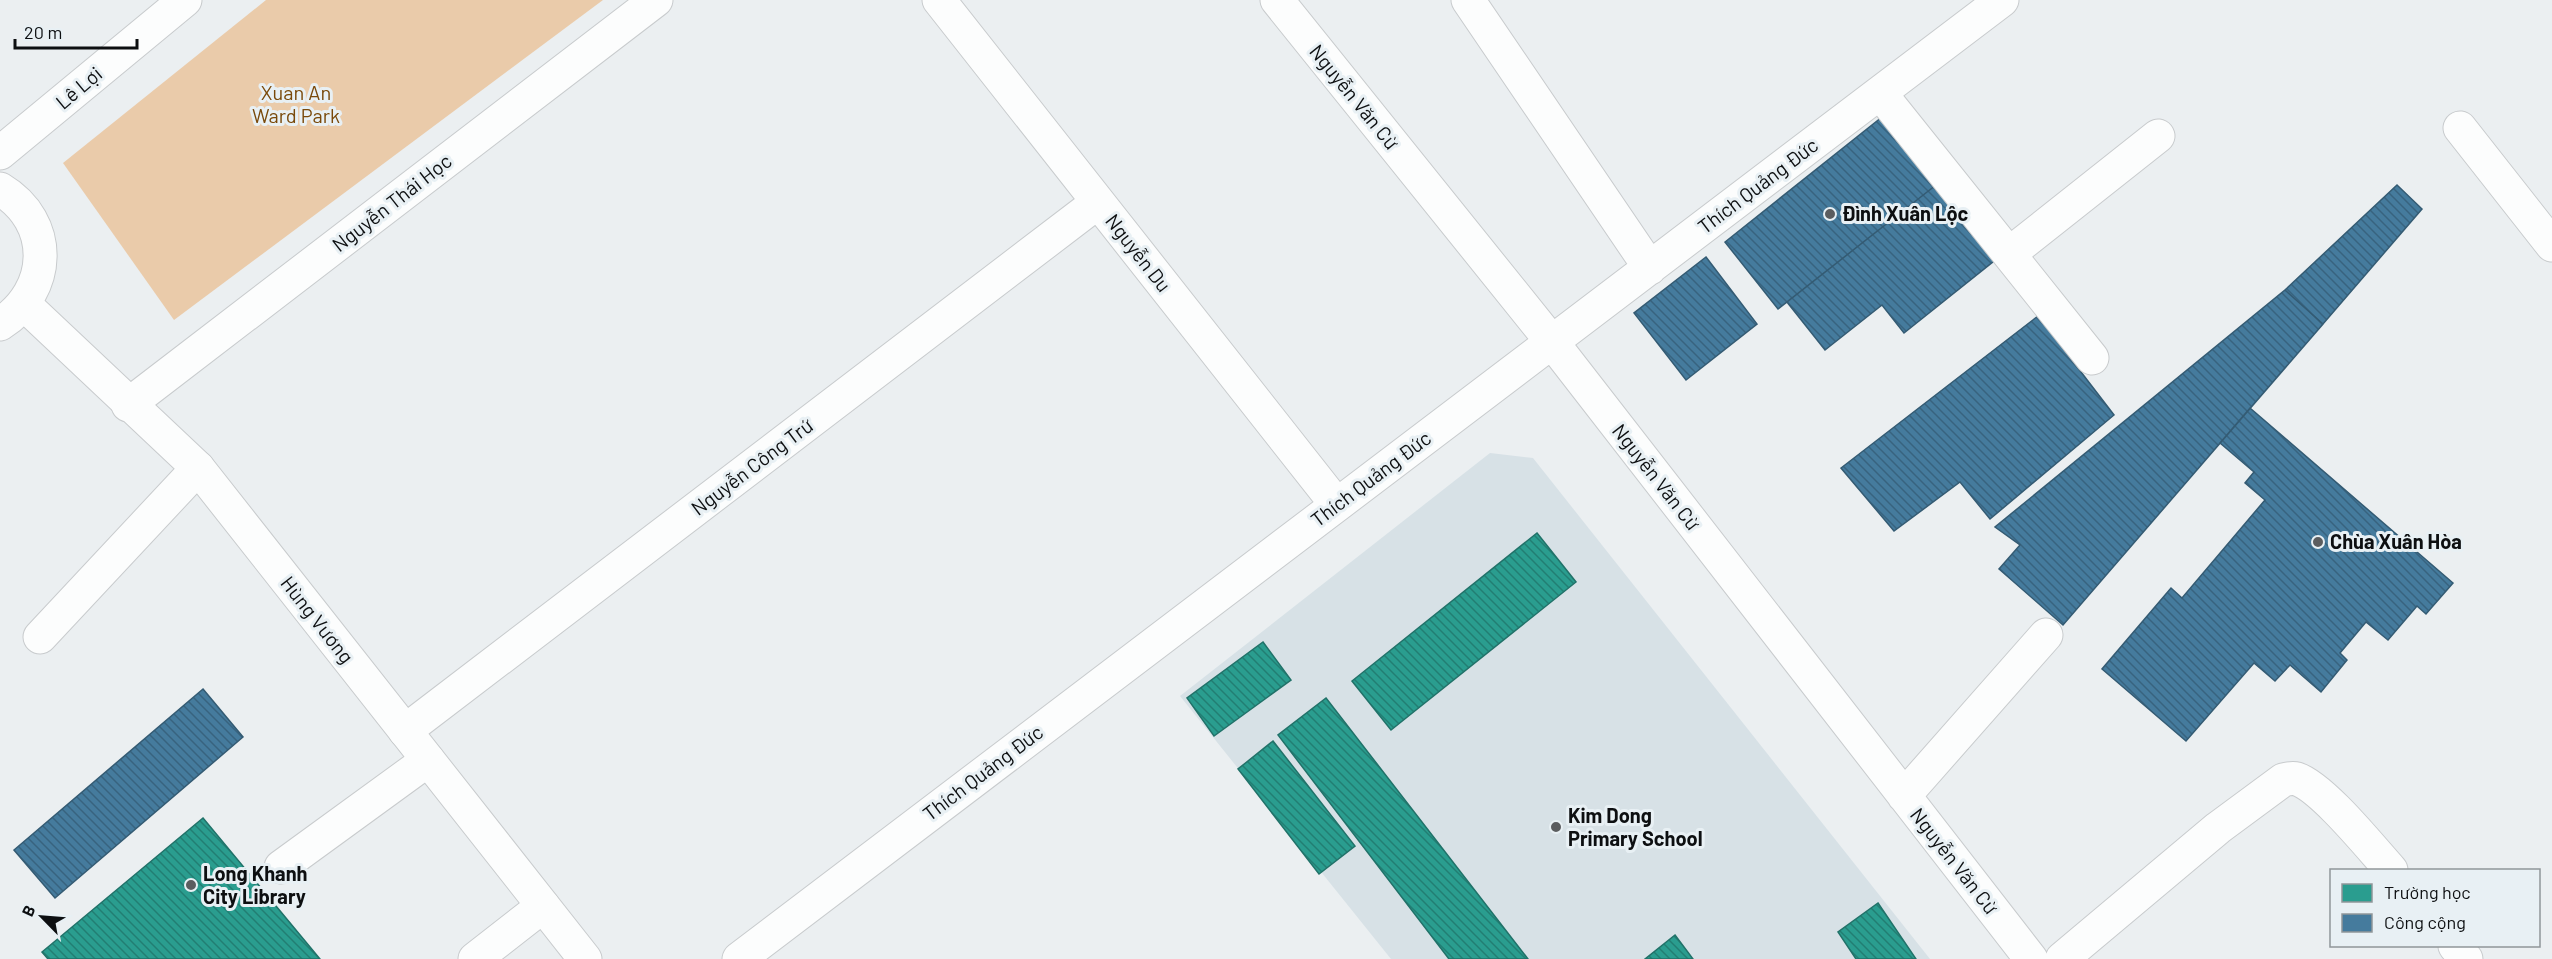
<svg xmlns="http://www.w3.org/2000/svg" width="2552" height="959" font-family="Barlow,sans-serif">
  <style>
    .built { fill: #d7e1e6 }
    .green { fill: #eacbaa }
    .schools { fill: url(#schools-back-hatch); stroke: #217269; stroke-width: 1.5 }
    .public { fill: url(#public-back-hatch); stroke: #345b73; stroke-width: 1.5 }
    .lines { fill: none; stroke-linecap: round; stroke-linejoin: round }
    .minor-casing { stroke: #c8cbcd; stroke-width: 35 }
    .major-casing { stroke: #c8cbcd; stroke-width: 35 }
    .minor { stroke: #fcfdfd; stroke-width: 33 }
    .major { stroke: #fcfdfd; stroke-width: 33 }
    .poi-dot { fill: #5b5d5f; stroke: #e8f0f4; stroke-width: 2 }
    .labels { text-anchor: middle; stroke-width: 6; stroke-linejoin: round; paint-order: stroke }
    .street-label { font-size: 20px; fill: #0d0f11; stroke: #e8f0f4 }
    .park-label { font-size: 20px; fill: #79490a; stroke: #e8f0f4 }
    .poi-label { font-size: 20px; font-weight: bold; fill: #0d0f11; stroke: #e8f0f4; text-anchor: start }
  </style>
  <defs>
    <pattern id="schools-back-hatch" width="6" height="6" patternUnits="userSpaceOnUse" patternTransform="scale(1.5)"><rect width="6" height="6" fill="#2a9d8f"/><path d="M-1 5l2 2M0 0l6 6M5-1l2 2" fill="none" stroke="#227e73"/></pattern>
    <pattern id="public-back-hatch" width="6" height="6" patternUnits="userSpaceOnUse" patternTransform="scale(1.5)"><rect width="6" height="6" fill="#457b9d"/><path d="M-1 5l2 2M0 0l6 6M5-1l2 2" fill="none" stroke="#38637f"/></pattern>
  </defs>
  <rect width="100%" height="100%" fill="#ebeff1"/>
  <path class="built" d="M1490,453l43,5 397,501h-539l-211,-263z"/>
  <path class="green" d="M266,0h337l-429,320 -111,-157z"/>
  <path class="schools" d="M1537,533l39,49 -185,148 -39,-49z
    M1263,642l28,38 -77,56 -27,-38z
    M1326,698l202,261h-79l-171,-224z
    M1273,741l82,105 -36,28 -81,-105z
    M203,818l117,141h-272l-6,-7z
    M1878,903l38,56h-60l-18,-27z
    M1675,935l18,24h-48z"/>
  <path class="public" d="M1882,117l54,68 -158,124 -53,-67z
    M1936,185l58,76 -90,72 -22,-28 -57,45 -38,-48z
    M2397,185l25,24 -99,115 -38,-34z
    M1706,257l51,67 -71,56 -52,-67z
    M2285,290l38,34 -260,301 -64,-56 21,-24 -25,-18z
    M2038,316l76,99 -124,104 -30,-37 -66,49 -53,-63z
    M2250,408l203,175 -27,31 -9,-8 -29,34 -22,-18 -26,31 7,7 -26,32 -31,-27 -15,16 -21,-18 -68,78 -84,-72 69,-81 11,10 83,-98 -20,-17 9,-11 -34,-29z
    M203,689l40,48 -188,161 -41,-48z"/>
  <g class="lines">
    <g class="minor-casing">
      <path id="minor" d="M939,0l398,505
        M1277,0l275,342 479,617
        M1468,0l182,268
        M1880,93l212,265
        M2460,128l92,117
        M0,153l185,-153
        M2009,254l149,-118
        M128,405l528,-405
        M40,637l158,-169
        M405,731l693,-529
        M1904,796l142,-161
        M281,867l147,-107
        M2455,946l11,13
        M475,959l68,-53
        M739,959l1263,-959
        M2062,959l156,-131 65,-48c4,-1 10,-2 14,-1 26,9 74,69 94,91"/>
    </g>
    <g class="major-casing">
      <path id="major" d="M0,189c55,33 52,102 0,135
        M24,304l174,164 387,491"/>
    </g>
    <use href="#minor" class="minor"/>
    <use href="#major" class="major"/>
  </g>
  <g class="poi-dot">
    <circle cx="1830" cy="214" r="6"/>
    <circle cx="2318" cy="542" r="6"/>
    <circle cx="1556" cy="827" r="6"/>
    <circle cx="191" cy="885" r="6"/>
  </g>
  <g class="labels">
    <g class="street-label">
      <text transform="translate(79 88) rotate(-40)" y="7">Lê Lợi</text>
      <text transform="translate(1354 97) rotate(51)" y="7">Nguyễn Văn Cừ</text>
      <text transform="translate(1758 186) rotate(-37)" y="7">Thích Quảng Đức</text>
      <text transform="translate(392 203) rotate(-38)" y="7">Nguyễn Thái Học</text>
      <text transform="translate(1138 253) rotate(52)" y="7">Nguyễn Du</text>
      <text transform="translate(752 467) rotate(-37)" y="7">Nguyễn Công Trứ</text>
      <text transform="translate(1656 477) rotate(52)" y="7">Nguyễn Văn Cừ</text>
      <text transform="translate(1371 479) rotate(-37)" y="7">Thích Quảng Đức</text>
      <text transform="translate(317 620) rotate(52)" y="7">Hùng Vương</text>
      <text transform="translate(983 773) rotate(-37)" y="7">Thích Quảng Đức</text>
      <text transform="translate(1954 861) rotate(52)" y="7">Nguyễn Văn Cừ</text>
    </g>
    <g class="park-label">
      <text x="296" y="100">Xuan An<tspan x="296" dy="23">Ward Park</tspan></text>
    </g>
    <g class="poi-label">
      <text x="1842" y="221">Đình Xuân Lộc</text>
      <text x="2330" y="549">Chùa Xuân Hòa</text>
      <text x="1568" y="823">Kim Dong<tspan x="1568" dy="23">Primary School</tspan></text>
      <text x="203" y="881">Long Khanh<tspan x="203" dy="23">City Library</tspan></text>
    </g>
  </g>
  <rect x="2330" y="869" width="210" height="78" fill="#e8f0f4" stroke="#909699" stroke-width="1.5"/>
  <rect x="2342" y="884" width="30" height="18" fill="#2a9d8f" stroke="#909699" stroke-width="1.5"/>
  <text x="2384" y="899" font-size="18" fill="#0d0f11">Trường học</text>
  <rect x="2342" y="914" width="30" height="18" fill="#457b9d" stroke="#909699" stroke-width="1.5"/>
  <text x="2384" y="929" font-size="18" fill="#0d0f11">Công cộng</text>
  <g transform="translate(42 917) rotate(295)" stroke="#e8f0f4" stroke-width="4.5" paint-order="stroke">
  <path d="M0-4.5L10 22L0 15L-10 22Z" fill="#0d0f11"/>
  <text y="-9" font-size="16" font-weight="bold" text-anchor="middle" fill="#0d0f11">B</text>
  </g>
  <path d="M15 39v9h122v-9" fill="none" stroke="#0d0f11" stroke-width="3"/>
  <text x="24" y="39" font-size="18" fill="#0d0f11" stroke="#e8f0f4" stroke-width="4.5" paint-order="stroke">20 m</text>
</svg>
